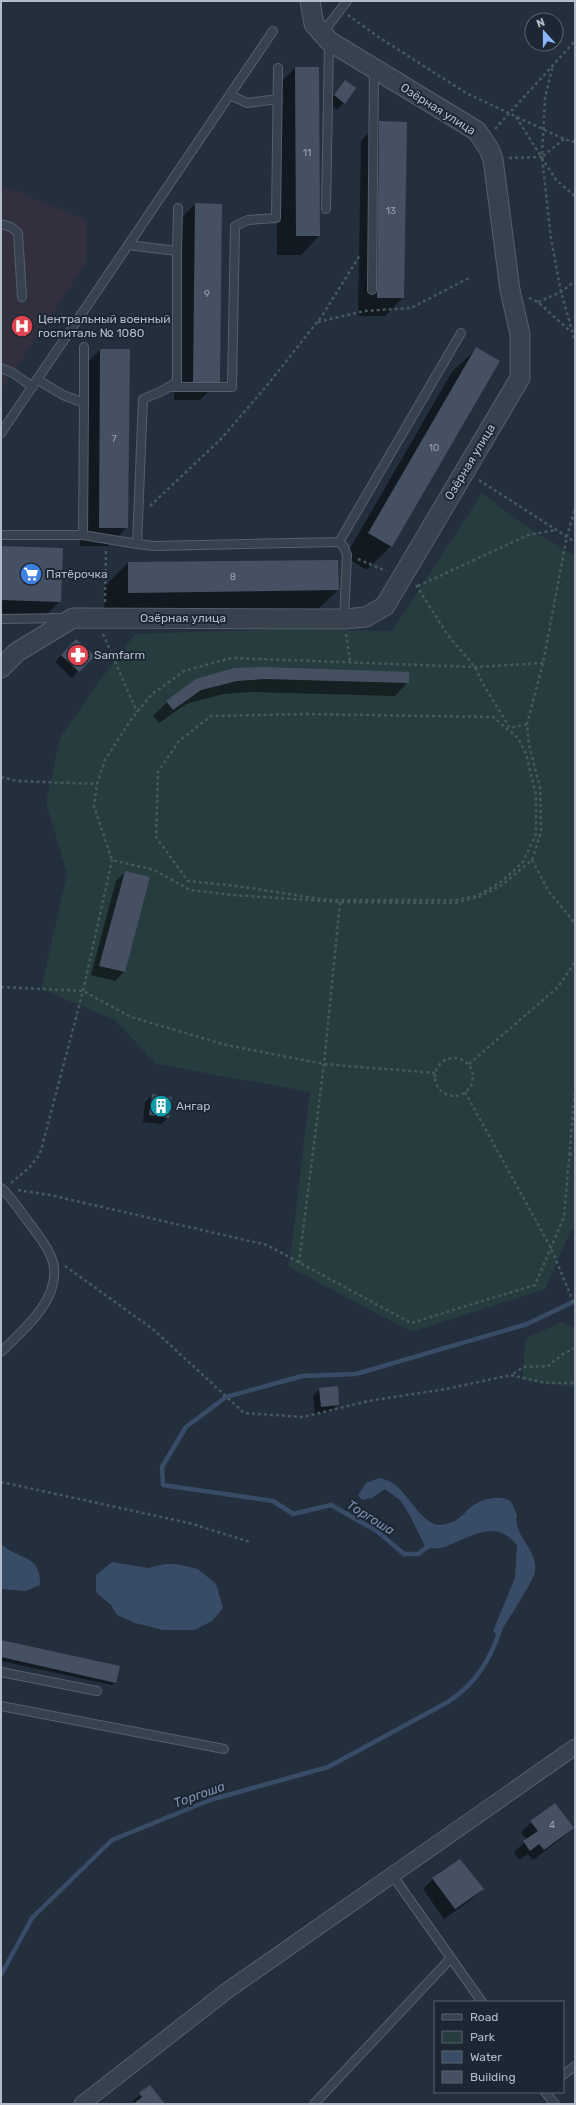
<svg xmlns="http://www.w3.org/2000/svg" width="576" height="2105" font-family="Rubik,sans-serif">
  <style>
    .medical { fill: #32303f }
    .green { fill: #263c3f }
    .water { fill: #394c67 }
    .shadow { fill: #0007 }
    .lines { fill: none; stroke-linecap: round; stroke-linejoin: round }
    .stream { stroke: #394c67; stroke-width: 4.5 }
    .building { fill: #455162 }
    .service-casing { stroke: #565f6c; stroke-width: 10 }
    .minor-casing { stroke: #565f6c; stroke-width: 17 }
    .tertiary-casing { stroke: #565f6c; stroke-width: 21 }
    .path { stroke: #44595c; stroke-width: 2.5; stroke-dasharray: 3 3; stroke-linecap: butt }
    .service { stroke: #38414e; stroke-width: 8 }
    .minor { stroke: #38414e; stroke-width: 15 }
    .tertiary { stroke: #38414e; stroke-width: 19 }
    .labels { text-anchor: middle; stroke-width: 4; stroke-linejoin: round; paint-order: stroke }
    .number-label { font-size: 10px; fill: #98a1af }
    .street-label { font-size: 12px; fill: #b4bcc9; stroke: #1d2633 }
    .poi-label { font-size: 12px; fill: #b4bcc9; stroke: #1d2633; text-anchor: start }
    .water-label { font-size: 13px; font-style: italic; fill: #7c92b1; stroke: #1d2633 }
  </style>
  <rect width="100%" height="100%" fill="#242f3e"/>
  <path class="medical" d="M1,185l86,35v41l-86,130z"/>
  <path class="green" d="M482,493l41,31 52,32v675l-4,-1 -26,59 -133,43 -123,-65 21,-175 -154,-28 -41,-44 -74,-31 26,-115 -21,-71 14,-65 38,-55 37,-49 152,-5 105,2z
    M562,1322l13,6v59l-53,-7 4,-42z"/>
  <path class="water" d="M379,1478c4,1 9,2 12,4 17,9 30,44 50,43 20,-2 23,-15 36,-22 9,-5 25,-8 33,-2 3,3 5,10 7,14 -5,20 22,35 18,57 -2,10 -30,52 -37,64l-5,-5 22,-53 2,-33c-24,-29 -48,-5 -76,3 -4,1 -10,0 -15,0l-17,-34 -9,-14 -15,-11 -13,9 -10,2 -4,-5 8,-12z
    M1,1544c19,17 40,10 39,41l-15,6 -24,-2z
    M112,1562l36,6 17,-4h12l21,5 18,15 7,24 -11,13 -18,9h-31l-28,-7 -18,-8 -6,-10 -15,-13v-17z"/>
  <path class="shadow" d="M295,68h23l1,168 -18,19h-24l-1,-168z
    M345,82l-1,21 -7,7 -9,-8z
    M379,122l24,175 -18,19h-27l3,-175z
    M195,204l24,177 -19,19h-26l3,-177z
    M477,348l-86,198 -24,24 -22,-13 107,-185z
    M100,350l27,177 -19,19h-28l2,-178z
    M1,547l59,54 -14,14 -45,-1z
    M128,563l210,27 -25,24 -209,2v-29z
    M76,640l17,16 -21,22 -17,-16z
    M235,669l173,13 -13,14 -144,-4 -28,2 -37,10 -27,19 -6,-7 14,-14 30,-22z
    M125,872l-1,100 -9,9 -24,-6 25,-94z
    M152,1095l16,23 -7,6 -18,-2 2,-20z
    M320,1389l18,15 -7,7 -16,3 -2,-18z
    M1,1641l114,41 -3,3 -111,-24z
    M531,1822l41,6 -10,10 -29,22 -5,-6 -9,6 -5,-8 13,-12 -6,-8z
    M433,1879l50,10 -11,10 -28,20 -21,-30z
    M150,2086l14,18h-30l-1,-3z"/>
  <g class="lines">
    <path class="stream" d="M430,1545l-12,9h-14l-27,-23 -46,-26 -38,9 -20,-13 -110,-16 -1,-18 24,-40 40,-30 76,-21 54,-2 171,-50 48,-23
      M1,1975l31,-57 80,-78 98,-40 118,-33 120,-65c27,-18 42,-41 52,-72"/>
  </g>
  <path class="building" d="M295,67h24l1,169h-24z
    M345,80l11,8 -11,16 -11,-9z
    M379,121l28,1 -3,176h-27z
    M195,203l27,1 -2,178h-27z
    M476,347l24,14 -108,186 -24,-14z
    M100,349h30l-2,179h-29z
    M1,546l62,2 -2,54 -60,-2z
    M338,560l1,30 -211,3v-31z
    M76,639l19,17 -16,16 -18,-17z
    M265,667l144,5v11l-144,-4 -28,2 -36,9 -28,20 -7,-9 30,-22 38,-11z
    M125,871l25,6 -25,95 -26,-6z
    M152,1094l20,3 -3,21 -20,-3z
    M338,1386l1,19 -18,2 -2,-19z
    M1,1640l119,26 -4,17 -115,-26z
    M555,1803l19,25 -30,22 -5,-6 -9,7 -7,-10 15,-10 -8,-10z
    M460,1859l24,30 -29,20 -23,-31z
    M150,2085l15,19h-32l9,-7 -3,-4z"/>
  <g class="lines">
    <g class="service-casing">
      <path id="service" d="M322,34l25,-33
        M230,95l17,8 31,-4
        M326,209l3,-167
        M1,224l10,3 7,6 4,64
        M128,245l49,6v131l-15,9 -19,8 -6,145
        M177,251l1,-43
        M372,290l2,-220
        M1,368l12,5 20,14
        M38,380l25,15 21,8 -1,132
        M168,387h64l3,-161 13,-6 28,-2 2,-150
        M84,403v-56
        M1,433l272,-402
        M1,535h82l54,9 17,2 185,-4 5,5 3,8 -3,64
        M339,542l122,-209
        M1,619l63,-1
        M1,1188c9,7 21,26 29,36 8,11 22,28 24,43 4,35 -31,63 -53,85
        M1,1672l96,19
        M1,1706l223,43
        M393,1876l89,126
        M563,2075l12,-9
        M545,2092l10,12
        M314,2104l137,-146"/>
    </g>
    <g class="minor-casing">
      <path id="minor" d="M82,2104l146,-114 347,-243"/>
    </g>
    <g class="tertiary-casing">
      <path id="tertiary" d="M1,668l16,-16 56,-34 271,1 22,-2 19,-11 135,-228v-44l-10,-44 -17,-131 -4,-10 -12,-18 -148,-90 -15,-17 -4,-23"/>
    </g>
    <path class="path" d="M348,15l29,21 89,57 98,46 11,3
      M516,117l40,63 19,16
      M495,129l80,-88
      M564,139l-22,18 9,82 10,53 14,49
      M509,158l33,-1 3,-59 8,-33
      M529,298l9,4 33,30
      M538,302l23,-10 14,-11
      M318,322l46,-11 47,-3 60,-31
      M479,480l96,62
      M150,506l71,-67 48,-56 53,-67 38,-61
      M358,559l28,12
      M416,585l31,49 28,33 8,17 27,44 17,-4
      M418,586l110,-51 28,-5
      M105,602l1,-53
      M103,634l34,78
      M346,634l4,27
      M543,663l-68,4 -244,-9 -47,13 -32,23 -22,27 -25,39 -8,24 -3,22 18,54 42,10 36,20 42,5 108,7 114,1 25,-6 23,-12 30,-25 9,-28 -1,-45 -11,-42 -2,-21 16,-61 24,-127 8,-27
      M306,714l187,3 25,21 8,16 10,41v39l-13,28 -22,20 -24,14 -22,4h-127l-91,-14 -49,-5 -32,-44 2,-65 21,-31 32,-25z
      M1,777l16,4 80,3
      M532,860l17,32 26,31
      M1,987l82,4 48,26 95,28 98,19 111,9
      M435 1077a19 19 0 1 1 38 0a19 19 0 1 1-38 0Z
      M469,1064l89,-77 17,-25
      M465,1092l86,156 24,58
      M569,1154l6,-4
      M569,1154l6,1
      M11,1183l18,-15 11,-14 43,-163 29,-131
      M18,1190l32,5 217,50 144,78 124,-38 29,-68 11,-127
      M299,1263l25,-199 16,-162
      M65,1266l89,64 90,83 59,4 65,-16 78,-12 65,-14
      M575,1348l-12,6 -15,12 -24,1 -13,8 34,8h30
      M1,1482l188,41 61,19"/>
    <use href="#service" class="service"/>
    <use href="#minor" class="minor"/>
    <use href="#tertiary" class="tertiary"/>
  </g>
  <defs>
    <g id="hospital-disc" transform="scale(1.15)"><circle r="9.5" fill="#e0444e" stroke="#1d2633"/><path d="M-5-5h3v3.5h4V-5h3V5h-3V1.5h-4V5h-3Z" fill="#fff"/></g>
    <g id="supermarket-disc" transform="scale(1.15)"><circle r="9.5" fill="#3f7fe0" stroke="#1d2633"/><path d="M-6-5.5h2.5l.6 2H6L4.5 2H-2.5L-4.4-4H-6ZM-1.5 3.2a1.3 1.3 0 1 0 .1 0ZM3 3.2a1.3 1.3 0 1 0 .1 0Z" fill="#fff"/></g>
    <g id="pharmacy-disc" transform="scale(1.15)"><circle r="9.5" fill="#e0444e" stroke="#1d2633"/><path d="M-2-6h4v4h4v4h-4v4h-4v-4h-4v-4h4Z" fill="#fff"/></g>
    <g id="building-disc" transform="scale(1.15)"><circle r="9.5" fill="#0f9aa8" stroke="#1d2633"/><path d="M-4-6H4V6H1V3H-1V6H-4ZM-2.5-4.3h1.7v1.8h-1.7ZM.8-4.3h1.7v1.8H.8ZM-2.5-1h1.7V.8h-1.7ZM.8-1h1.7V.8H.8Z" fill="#fff"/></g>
  </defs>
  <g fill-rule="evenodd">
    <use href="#hospital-disc" x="22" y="326"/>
    <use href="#supermarket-disc" x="31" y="574"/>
    <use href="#pharmacy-disc" x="78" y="655"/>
    <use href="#building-disc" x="161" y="1106"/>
  </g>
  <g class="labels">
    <g class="number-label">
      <text x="307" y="156">11</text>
      <text x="391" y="214">13</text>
      <text x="207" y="297">9</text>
      <text x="114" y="442">7</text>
      <text x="434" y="451">10</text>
      <text x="233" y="580">8</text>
      <text x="552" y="1828">4</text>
    </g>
    <g class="street-label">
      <text transform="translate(438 109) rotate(32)" y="4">Озёрная улица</text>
      <text transform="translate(470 462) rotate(-59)" y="4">Озёрная улица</text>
      <text x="183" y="622">Озёрная улица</text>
    </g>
    <g class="poi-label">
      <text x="38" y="323">Центральный военный<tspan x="38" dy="14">госпиталь № 1080</tspan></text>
      <text x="46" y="578">Пятёрочка</text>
      <text x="94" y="659">Samfarm</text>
      <text x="176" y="1110">Ангар</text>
    </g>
    <g class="water-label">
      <text transform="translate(371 1517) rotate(32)" y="5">Торгоша</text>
      <text transform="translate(199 1794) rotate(-20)" y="5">Торгоша</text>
    </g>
  </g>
  <rect width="576" height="2105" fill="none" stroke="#b4bcc9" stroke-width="4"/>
  <rect x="434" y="2001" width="130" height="92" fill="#1d2633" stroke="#59626f"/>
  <rect x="442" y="2014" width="20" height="6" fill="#38414e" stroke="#59626f"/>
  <text x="470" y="2021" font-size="12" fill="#b4bcc9">Road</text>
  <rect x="442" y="2031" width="20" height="12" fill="#263c3f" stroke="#59626f"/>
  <text x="470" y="2041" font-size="12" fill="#b4bcc9">Park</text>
  <rect x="442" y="2051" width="20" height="12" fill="#394c67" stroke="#59626f"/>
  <text x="470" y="2061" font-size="12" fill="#b4bcc9">Water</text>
  <rect x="442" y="2071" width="20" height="12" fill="#455162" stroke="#59626f"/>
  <text x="470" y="2081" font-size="12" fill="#b4bcc9">Building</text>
  <g transform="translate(544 32) rotate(339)"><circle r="19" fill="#1d2633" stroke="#59626f"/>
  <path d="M0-3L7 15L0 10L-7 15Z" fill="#8ab4f8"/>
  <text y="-6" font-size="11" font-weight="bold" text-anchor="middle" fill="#b4bcc9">N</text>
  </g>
</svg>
